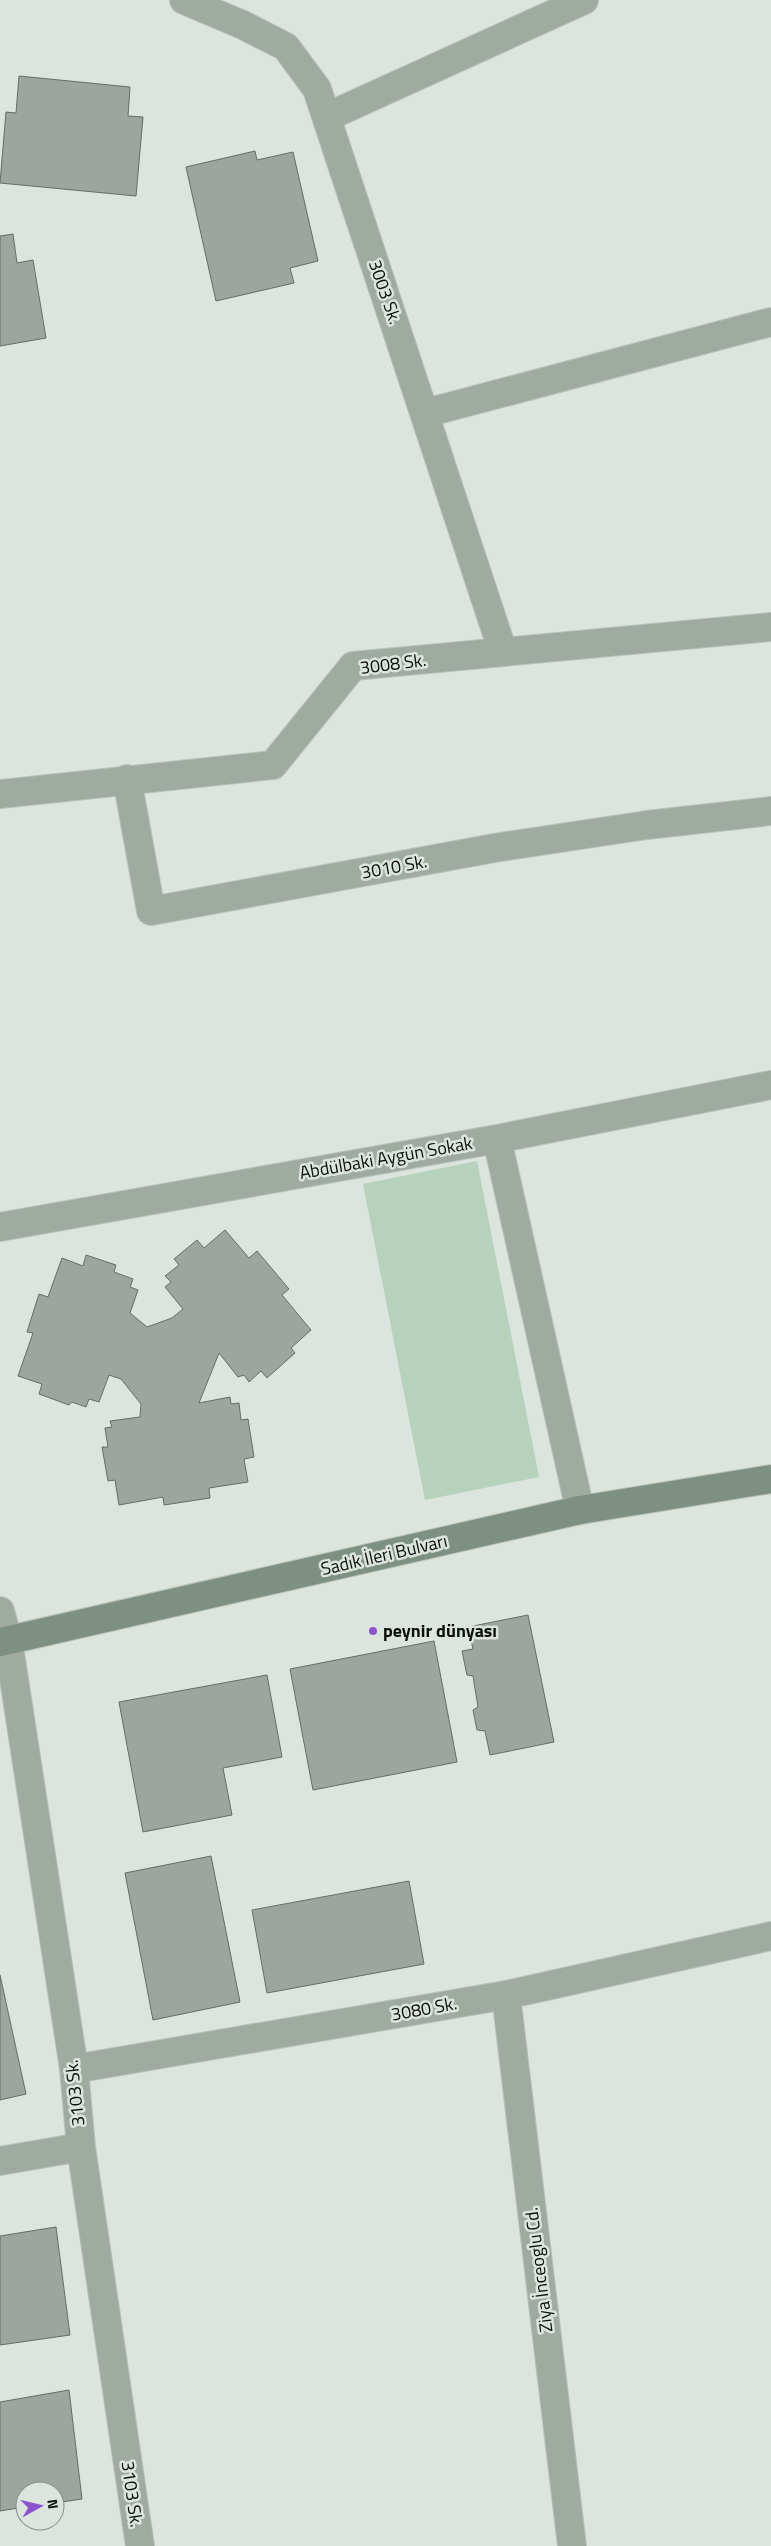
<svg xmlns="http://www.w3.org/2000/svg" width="771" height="2546" font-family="'Titillium Web',sans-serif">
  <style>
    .green { fill: #b6d1bc }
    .building { fill: #9da59f; stroke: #656d67 }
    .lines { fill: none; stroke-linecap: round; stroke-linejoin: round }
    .minor-casing { stroke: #bac2bc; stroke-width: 30 }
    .secondary-casing { stroke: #bac2bc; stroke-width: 30 }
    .minor { stroke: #9faba1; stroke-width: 28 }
    .secondary { stroke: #7e9082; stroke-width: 28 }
    .poi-dot { fill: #8c54cc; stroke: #dbe4dd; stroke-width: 2 }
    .labels { text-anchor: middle; stroke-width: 5; stroke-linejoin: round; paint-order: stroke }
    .street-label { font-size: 18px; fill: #0c0e0c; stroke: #dbe4dd }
    .poi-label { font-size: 18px; font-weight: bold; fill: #0c0e0c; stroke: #dbe4dd; text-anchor: start }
  </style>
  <rect width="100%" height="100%" fill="#dbe4dd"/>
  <path class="green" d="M477,1161l62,316 -114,23 -62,-316z"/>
  <path class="building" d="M19,76l111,11 -2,29 15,1 -7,79 -136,-13 6,-71 10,1z
    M255,151l2,9 36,-8 25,109 -28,7 4,15 -78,18 -30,-134z
    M13,234l4,29 16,-3 13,78 -46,8v-110z
    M225,1230l24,28 8,-7 32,38 -7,6 29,35 -20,18 4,5 -28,25 -6,-7 -12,11 -5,-7 -6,2 -19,-24 -20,50 31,-6 1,7 8,-1 2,17 7,-1 6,38 -10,2 4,23 -39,6 1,10 -46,7 -1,-8 -44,8 -4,-25 -7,1 -6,-34h6l-3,-19 7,-1 -2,-6 30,-4 1,-13 -20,-25 -12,-4 -10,27 -10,-3 -3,8 -14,-5 -3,3 -30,-11 3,-10 -24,-8 15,-43 -6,-1 12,-38 9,3 14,-39 21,8 3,-11 30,10 -2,7 19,7 -3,8 8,3 -8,23 17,14 25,-9 11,-9 -18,-22 6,-5 -6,-6 14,-11 -5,-6 23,-19 7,8z
    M528,1615l26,127 -64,13 -5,-24 -8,-1 -4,-20 5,-3 -5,-31 -6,-1 -5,-24 11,-2 -5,-22z
    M434,1641l23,121 -144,28 -23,-121z
    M267,1675l15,82 -59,11 9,47 -89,17 -24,-130z
    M211,1856l29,146 -87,18 -28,-147z
    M409,1881l15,83 -157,29 -15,-83z
    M0,1975l26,119 -26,6z
    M56,2227l14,108 -70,10v-109z
    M69,2390l13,109 -27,4v-12h-30v16l-25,4v-109z"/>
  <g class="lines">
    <g class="minor-casing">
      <path id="minor" d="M184,0l59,25 43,22 31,42 186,563
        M327,117l257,-117
        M426,413l345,-91
        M127,779l24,132 349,-64 147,-22 124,-14
        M0,794l273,-29 80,-99 418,-39
        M497,1139l83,371
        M0,1227l497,-88 274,-54
        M0,1611l8,29 66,429 7,78 59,399
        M506,1995l66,551
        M74,2069l432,-74 265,-59
        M0,2161l81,-14"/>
    </g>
    <g class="secondary-casing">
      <path id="secondary" d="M0,1642l580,-132 191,-31"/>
    </g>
    <use href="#minor" class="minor"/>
    <use href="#secondary" class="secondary"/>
  </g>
  <circle class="poi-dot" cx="373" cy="1631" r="5"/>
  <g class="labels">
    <g class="street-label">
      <text transform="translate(385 292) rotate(71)" y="6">3003 Sk.</text>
      <text transform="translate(393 664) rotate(-7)" y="6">3008 Sk.</text>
      <text transform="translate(394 867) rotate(-10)" y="6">3010 Sk.</text>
      <text transform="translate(386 1158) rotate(-10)" y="6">Abdülbaki Aygün Sokak</text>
      <text transform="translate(384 1555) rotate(-13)" y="6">Sadık İleri Bulvarı</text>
      <text transform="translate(424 2009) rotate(-10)" y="6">3080 Sk.</text>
      <text transform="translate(75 2093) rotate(-96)" y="6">3103 Sk.</text>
      <text transform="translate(539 2270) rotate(-97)" y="6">Ziya İnceoglu Cd.</text>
      <text transform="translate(132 2494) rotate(82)" y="6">3103 Sk.</text>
    </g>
    <g class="poi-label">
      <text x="383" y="1637">peynir dünyası</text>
    </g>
  </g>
  <g transform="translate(40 2506) rotate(82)"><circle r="24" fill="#dbe4dd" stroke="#888e89"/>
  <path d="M0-4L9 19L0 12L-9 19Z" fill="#8c54cc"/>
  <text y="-8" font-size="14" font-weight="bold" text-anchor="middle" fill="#0c0e0c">N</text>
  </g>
</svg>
